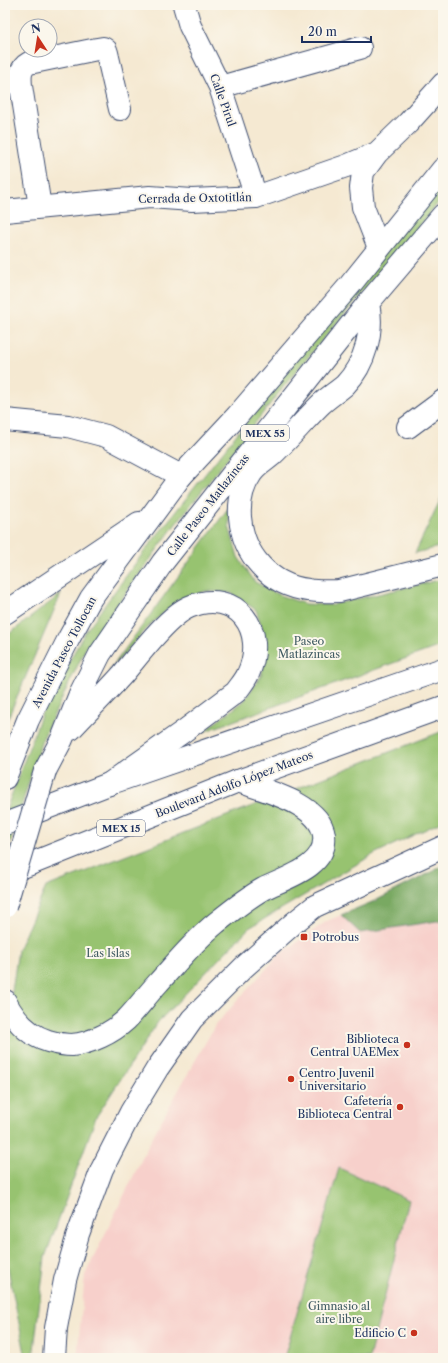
<svg xmlns="http://www.w3.org/2000/svg" width="448" height="1363" font-family="'Libre Caslon Text',serif">
  <style>
    .built { fill: #f7d0cb }
    .green { fill: #97c370; stroke: #597967 }
    .forest { fill: #79a962; stroke: #4a6c60 }
    .lines { fill: none; stroke-linecap: round; stroke-linejoin: round }
    .minor-casing { stroke: #3c4b6f; stroke-width: 24 }
    .secondary-casing { stroke: #3c4b6f; stroke-width: 24 }
    .primary-casing { stroke: #3c4b6f; stroke-width: 24 }
    .trunk-casing { stroke: #3c4b6f; stroke-width: 24 }
    .minor { stroke: #fff; stroke-width: 22 }
    .secondary { stroke: #fff; stroke-width: 22 }
    .primary { stroke: #fff; stroke-width: 22 }
    .trunk { stroke: #fff; stroke-width: 22 }
    .trunk-bridge-casing { stroke: #3c4b6f; stroke-width: 24; stroke-linecap: butt }
    .trunk-bridge { stroke: #fff; stroke-width: 22 }
    .poi-dot { fill: #c8321e; stroke: #fbf7ec; stroke-width: 1.5 }
    .labels { text-anchor: middle; stroke-width: 4; stroke-linejoin: round; paint-order: stroke }
    .shield { fill: #fbf7ec; stroke: #5e6b89; stroke-width: 1 }
    .shield-label { font-size: 10px; font-weight: bold; fill: #1b2f5e }
    .street-label { font-size: 11px; fill: #1b2f5e; stroke: #fbf7ec }
    .park-label { font-size: 11px; fill: #405b63; stroke: #fbf7ec }
    .poi-label { font-size: 11px; fill: #1b2f5e; stroke: #fbf7ec; text-anchor: end }
  </style>
  <rect width="100%" height="100%" fill="#fbf7ec"/>
  <filter id="ink" filterUnits="userSpaceOnUse"><feTurbulence type="fractalNoise" baseFrequency=".025" numOctaves="2"/><feDisplacementMap in="SourceGraphic" scale="8" xChannelSelector="R" yChannelSelector="G"/><feConvolveMatrix kernelMatrix="1 2 1 2 8 2 1 2 1" color-interpolation-filters="sRGB"/></filter>
  <filter id="wash" filterUnits="userSpaceOnUse"><feTurbulence type="fractalNoise" baseFrequency=".012" numOctaves="4" result="noise"/><feDisplacementMap in="SourceGraphic" scale="16" xChannelSelector="R" yChannelSelector="G"/><feGaussianBlur stdDeviation="0.9" result="paint"/><feColorMatrix in="noise" values="0 0 0 0 0 0 0 0 0 0 0 0 0 0 0 0 0 1.4 0 .05"/><feComposite in="paint" operator="in"/></filter>
  <g filter="url(#wash)">
    <rect width="100%" height="100%" fill="#f5e9d2"/>
    <path class="built" d="M443,866v492h-366l8,-83 70,-143 61,-108 63,-69 48,-34 50,-21z"/>
    <path class="green" d="M443,180v17l-154,183 -114,145 -89,123 -44,92 -37,119v-45l1,-4 38,-103 41,-75 58,-79 163,-207z
      M443,494v52l-28,7z
      M229,507v19l9,31 17,25 24,13 26,9 26,1 112,-26v66l-240,87 41,-31 17,-25 5,-18 -1,-21 -9,-27 -25,-17 -25,-2 -28,9 -28,25 -41,46z
      M61,594l-56,131v-88z
      M443,731v90l-69,33 -125,74 -91,94 -62,95 -51,140 -12,101h-7l-21,-104v-214l13,-90 28,-63z
      M339,1168l70,32 -40,158h-85z"/>
    <path class="forest" d="M443,866v54l-83,13 -19,-18 36,-15z"/>
  </g>
  <g filter="url(#ink)">
    <g class="lines">
      <g class="minor-casing">
        <path id="minor" d="M184,5l6,21 30,61 36,110
          M220,87l140,-39
          M40,207l-19,-121c-1,-10 -1,-18 8,-23l68,-14 6,-1 3,2 1,3 13,56
          M5,211l145,-14 42,3 64,-3 90,-31 31,-13
          M379,248l-16,-41 -2,-19 2,-16 14,-19 31,-30 35,-39
          M5,420l63,6 38,10 75,40
          M408,427l35,-26"/>
      </g>
      <g class="secondary-casing">
        <path id="secondary" d="M117,781l326,-112
          M238,781l205,-74
          M54,1358l2,-30 9,-48 13,-46 24,-65 29,-57 26,-43 35,-50 52,-52 51,-45 20,-16 128,-59"/>
      </g>
      <g class="primary-casing">
        <path id="primary" d="M5,824l104,-40
          M5,874l233,-93"/>
      </g>
      <g class="trunk-casing">
        <path id="trunk" d="M368,303c6,29 -3,61 -23,82 -8,7 -18,13 -26,21 -16,16 -31,34 -48,50 -7,6 -15,10 -20,18 -9,13 -12,28 -11,43 3,38 30,68 68,73 11,2 20,1 31,1l104,-26
          M5,613l134,-90
          M71,729c17,-18 35,-36 52,-55 15,-18 45,-58 66,-67 48,-20 79,24 59,67 -3,7 -8,12 -12,18l-52,39 -75,53
          M45,771l17,-32 18,-45 20,-40 63,-92 205,-259 75,-88
          M5,778l23,-58 41,-82 22,-40 90,-122 56,-60 113,-131 93,-116
          M5,1001c9,18 23,34 43,40 7,2 16,4 24,4 19,-2 40,-12 54,-25 11,-11 21,-25 32,-37 19,-21 36,-42 58,-60 15,-12 31,-25 47,-34 22,-11 65,-22 61,-54 -4,-32 -62,-45 -86,-54"/>
      </g>
      <use href="#minor" class="minor"/>
      <use href="#secondary" class="secondary"/>
      <use href="#primary" class="primary"/>
      <use href="#trunk" class="trunk"/>
      <g class="trunk-bridge-casing">
        <path id="trunk-bridge" d="M5,907l40,-136"/>
      </g>
      <use href="#trunk-bridge" class="trunk-bridge"/>
    </g>
  </g>
  <g class="poi-dot">
    <rect x="300" y="933" width="8" height="8" rx="2"/>
    <circle cx="407" cy="1045" r="4"/>
    <circle cx="291" cy="1079" r="4"/>
    <circle cx="400" cy="1107" r="4"/>
    <circle cx="414" cy="1333" r="4"/>
  </g>
  <g class="labels">
    <g class="shield">
      <rect x="241" y="425" width="48" height="16" rx="3"/>
      <rect x="97" y="820" width="48" height="16" rx="3"/>
    </g>
    <g class="shield-label">
      <text x="265" y="437">MEX 55</text>
      <text x="121" y="832">MEX 15</text>
    </g>
    <g class="street-label">
      <text transform="translate(223 100) rotate(70)" y="4">Calle Pirul</text>
      <text transform="translate(195 198) rotate(-1)" y="4">Cerrada de Oxtotitlán</text>
      <text transform="translate(208 505) rotate(-52)" y="4">Calle Paseo Matlazincas</text>
      <text transform="translate(64 652) rotate(-62)" y="4">Avenida Paseo Tollocan</text>
      <text transform="translate(234 784) rotate(-21)" y="4">Boulevard Adolfo López Mateos</text>
    </g>
    <g class="park-label">
      <text x="309" y="645">Paseo<tspan x="309" dy="13">Matlazincas</tspan></text>
      <text x="108" y="957">Las Islas</text>
      <text x="339" y="1310">Gimnasio al<tspan x="339" dy="13">aire libre</tspan></text>
    </g>
    <g class="poi-label">
      <text x="312" y="941" text-anchor="start">Potrobus</text>
      <text x="399" y="1043">Biblioteca<tspan x="399" dy="13">Central UAEMex</tspan></text>
      <text x="299" y="1077" text-anchor="start">Centro Juvenil<tspan x="299" dy="13">Universitario</tspan></text>
      <text x="392" y="1105">Cafetería<tspan x="392" dy="13">Biblioteca Central</tspan></text>
      <text x="406" y="1337">Edificio C</text>
    </g>
  </g>
  <rect width="448" height="1363" fill="none" stroke="#fbf7ec" stroke-width="20"/>
  <g transform="translate(38 38) rotate(348)"><circle r="19" fill="#fbf7ec" stroke="#a1a7b3"/>
  <path d="M0-3L7 15L0 10L-7 15Z" fill="#c8321e"/>
  <text y="-6" font-size="11" font-weight="bold" text-anchor="middle" fill="#1b2f5e">N</text>
  </g>
  <path d="M302 36v6h69v-6" fill="none" stroke="#1b2f5e" stroke-width="2"/>
  <text x="308" y="36" font-size="12" fill="#1b2f5e" stroke="#fbf7ec" stroke-width="3" paint-order="stroke">20 m</text>
</svg>
